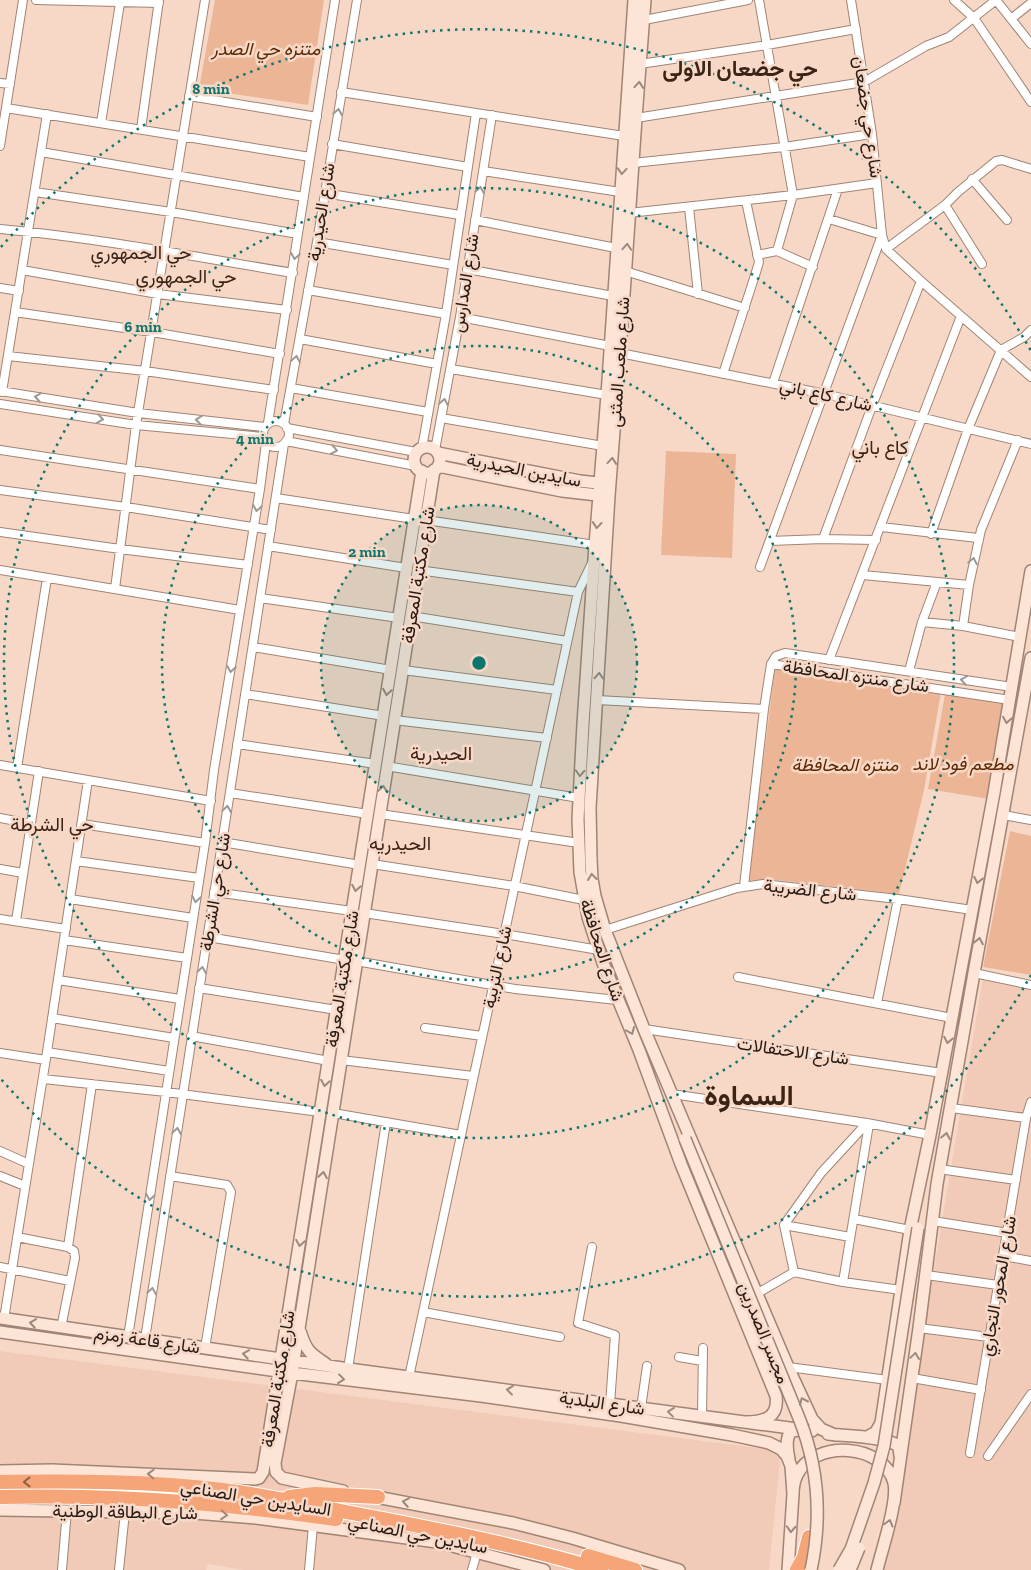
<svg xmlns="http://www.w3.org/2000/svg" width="1031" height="1570" font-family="'Zilla Slab',Vazirmatn,serif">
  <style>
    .built { fill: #f1cbb7 }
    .green { fill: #ecb596 }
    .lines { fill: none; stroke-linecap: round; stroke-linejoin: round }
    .street-casing { stroke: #a08474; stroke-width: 10 }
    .secondary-casing { stroke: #a08474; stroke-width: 14 }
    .highway-casing { stroke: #fff; stroke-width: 16 }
    .street { stroke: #fff; stroke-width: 8 }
    .secondary { stroke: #fce4d6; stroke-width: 11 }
    .highway { stroke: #f5a577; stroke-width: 14 }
    .secondary-bridge-casing { stroke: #a08474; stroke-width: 14; stroke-linecap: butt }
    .secondary-bridge { stroke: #fce4d6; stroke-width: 11 }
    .oneway { stroke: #9b897f }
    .oneway2 { stroke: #9d9895 }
    .oneway3 { stroke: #8d6046 }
    .ring { fill: none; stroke: #0f766e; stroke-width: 2.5; stroke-dasharray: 2.5 5 }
    .labels { text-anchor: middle; stroke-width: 5; stroke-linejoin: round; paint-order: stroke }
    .park-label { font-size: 18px; font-style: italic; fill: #5b2802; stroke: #f7d8c7 }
    .street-label { font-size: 18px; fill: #251a14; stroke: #f7d8c7 }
    .neighbourhood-label { font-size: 19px; fill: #3b2416; stroke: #f7d8c7 }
    .district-label { font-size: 22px; font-weight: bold; fill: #3b2416; stroke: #f7d8c7 }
    .town-label { font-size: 28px; font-weight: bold; fill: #3b2416; stroke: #f7d8c7 }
    .centre { fill: #0f766e; stroke: #f7d8c7; stroke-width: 2.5 }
    .ring-label { font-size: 15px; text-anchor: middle; font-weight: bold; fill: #0f766e; stroke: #f7d8c7; stroke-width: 5; stroke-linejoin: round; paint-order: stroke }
  </style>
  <rect width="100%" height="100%" fill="#f7d8c7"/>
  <path class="built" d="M983,978l48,9v583h-148z
    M0,1351l781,100 -12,119h-524l-37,-6 -2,6h-206z"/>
  <path class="green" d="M215,0h109l-16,105 -109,-16z
    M666,451l70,3 -4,104 -71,-3z
    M775,669l166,23 -17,98 -25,104 -132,-15 -19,2z
    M946,689l58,14 -15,96 -61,-10z
    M1010,831l21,5v139l-48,-8z"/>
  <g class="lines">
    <g class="street-casing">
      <path id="street" d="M36,0l123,3
        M759,0l34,195 -16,56
        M851,0l21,134 10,101 4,14 35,32 110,96
        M954,0l20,18 57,84
        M996,0l35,44
        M1011,19l20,-16
        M644,20l104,-20
        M640,64l127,-19 89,-16
        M0,83l10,1
        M341,92l283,44
        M189,96l128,21
        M6,108l304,49
        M636,118l228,-36 62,-36 23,-9 47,-37
        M101,123l19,-120
        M141,129l18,-129
        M332,144l136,23
        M0,146l23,-146
        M41,152l263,45
        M633,163l151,-16 88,-13
        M483,171l137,21
        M972,179l35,41
        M35,192l136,20 127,22
        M324,193l136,22
        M945,205l37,59
        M689,207l9,87
        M629,213l164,-18 84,-12
        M829,219l53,16
        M475,220l141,28
        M0,229c98,9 196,28 293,44
        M317,242l136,23
        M886,249l59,-44 13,-13 38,-31 6,-1 29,9
        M757,255l20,-4 36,16
        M467,269l146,27
        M22,270l136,24 129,16
        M625,271l120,37
        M0,288l19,3
        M308,290l138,24
        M15,312l137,20 128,22
        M460,317l150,29
        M300,339l137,25
        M620,353l205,41 206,50
        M8,356l137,15 129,19
        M451,369l156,26
        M723,374l34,-105 2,-7 -13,-61
        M773,383l65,-194
        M291,388l137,24
        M0,391l138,22 126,14
        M2,392l45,-278
        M0,404l136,21 127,12
        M441,418l162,28
        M263 434a13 13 0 1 1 26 0a13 13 0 1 1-26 0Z
        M268,423l67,-423
        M284,424l33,-182 40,-242
        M287,428l129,24
        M286,441l130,25
        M422,448l24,-134 30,-201
        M0,450l260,39
        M435,450l25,-133 32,-202
        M0,490l126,17 145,23
        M276,498l138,21
        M426,520l169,25
        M881,527l97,11
        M0,532l120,17 128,16
        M931,534l37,-105 33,-79 23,-13 7,-7
        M823,539l49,-133 49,-125
        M770,541l53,-2 53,1
        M268,546l138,22
        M760,567l122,-332
        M0,570l240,40
        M418,570l160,22
        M863,575l106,10
        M115,589l21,-164 69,-425
        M260,598l139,20
        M411,616l156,25
        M922,622l41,4 57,11
        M963,626l6,-41 12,-55 37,-90
        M253,647l138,23
        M829,660l132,-344
        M771,664l239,36
        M403,670l154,20
        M909,671l13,-49 15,-40
        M245,694l139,22
        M597,700l167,9
        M394,720l153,18
        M237,744l139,20
        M0,765l211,36
        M386,766l193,32
        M17,768l30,-190
        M230,793l138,21
        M380,814l199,29
        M1003,815l28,5
        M0,818l31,6
        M82,824l123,19
        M222,842l138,23
        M76,861l123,17
        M372,864l142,22 70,14
        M0,869l23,4
        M744,886l20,-177 7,-45 5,-8 9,-3 227,34
        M214,892l138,19
        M70,899l123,19
        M364,913l140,21 95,16
        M0,919l66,10
        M16,921l23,-150
        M605,930l132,-42 26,-4 135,15 74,11
        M208,937l137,23
        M64,940l123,18
        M356,961l159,28 102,11
        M974,973l57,12
        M738,977l214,41
        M58,980l122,19
        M199,988l150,24
        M877,1003l21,-104
        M52,1018l122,20
        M425,1028l57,8
        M644,1029l298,44
        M191,1036l138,25
        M47,1052l122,19
        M0,1053l46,7
        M341,1060l132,16
        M43,1079l123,13 154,20
        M672,1094l195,29 63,12
        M951,1108l75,10
        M333,1113l128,22
        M0,1151l29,13
        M939,1169l77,11
        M0,1176l25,10
        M170,1176l57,9 4,7 -26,156
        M854,1219l56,11
        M933,1221l75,12
        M784,1225l66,12
        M17,1237l51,10 6,4 1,7 -14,70
        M68,1247l24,-163
        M592,1247l-14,76 37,12 -5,69
        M1004,1256l27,5
        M0,1267l70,14
        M794,1272l-10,-47 37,-52 46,-50
        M926,1275l72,10
        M843,1282l26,-158
        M758,1293l36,-21 49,10 58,8
        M423,1312l137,25
        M4,1319l43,-267 41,-272
        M919,1328l70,9
        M128,1337l77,-494 9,-73 46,-281 6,-46
        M145,1339l139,-895
        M679,1357l23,4
        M788,1367l100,13
        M348,1369l38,-247
        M409,1377l169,-785 14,-29
        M912,1378l69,12
        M641,1408l6,-42
        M702,1416l1,-68
        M970,1453l56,-335 5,-16
        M988,1456l43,-62
        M62,1570l5,-60
        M119,1570l6,-58
        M309,1570l4,-44
        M472,1570l5,-18"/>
    </g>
    <g class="secondary-casing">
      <path id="secondary" d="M634,0l-27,395 -12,150 -12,179 -5,95 2,53 8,45 15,46 36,87 42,114 95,232c3,22 -12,26 -31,26
        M645,0l-9,118 -16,235 -11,143 -14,229 -5,83 1,51 1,20 3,17 10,34 39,99 144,338 24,52 9,10 14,6
        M414 460a13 13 0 1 1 26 0a13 13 0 1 1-26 0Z
        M438,453l142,28 26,3
        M438,466l124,25 44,5
        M0,1318l356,52 456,61
        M300,1331c6,19 9,22 26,33
        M0,1332l292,41 189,23 140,20 111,19 37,8 12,6 6,7 4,10 2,28
        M828,1434c16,2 61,2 71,13l1,9
        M867,1437l9,-5 5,-9 29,-193 20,-95 64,-342 37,-222
        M789,1459c-2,-9 -4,-20 2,-28l10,-1
        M0,1471l52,-1 203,9 4,-1 4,-6 159,-1001
        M343,1491l-61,-13 -6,-6 -1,-9 17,-90 142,-903
        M371,1496l142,27 59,15 107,32
        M894,1503l25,-175 18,-144 37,-211 57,-315
        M0,1510l194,3 62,5 181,24 107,28
        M788,1570l5,-76c0,-7 1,-13 4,-19 17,-36 87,-32 97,8 4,19 -12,66 -17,87"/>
    </g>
    <g class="highway-casing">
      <path id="highway" d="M0,1482c74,-1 149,-1 223,8 42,5 82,14 123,22 86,16 171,33 255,58
        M0,1497c113,-3 224,6 336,22
        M289,1497l26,-3 63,3
        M588,1556l47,14
        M797,1570l7,-13 5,-20"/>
    </g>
    <use href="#street" class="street"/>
    <use href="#secondary" class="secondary"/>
    <use href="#highway" class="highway"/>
    <g class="secondary-bridge-casing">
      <path id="secondary-bridge" d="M685,1139l114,279c20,50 23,100 12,152
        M839,1570l12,-21 6,-17 17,-49 10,-37 34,-218
        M850,1570l9,-22"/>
    </g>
    <use href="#secondary-bridge" class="secondary-bridge"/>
  </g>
  <defs><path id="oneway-chevron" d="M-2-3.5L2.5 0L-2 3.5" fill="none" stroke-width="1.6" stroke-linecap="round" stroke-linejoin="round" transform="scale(1.25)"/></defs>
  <g class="oneway">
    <use href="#oneway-chevron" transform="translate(639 85) rotate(-85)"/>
    <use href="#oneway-chevron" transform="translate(622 171) rotate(94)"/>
    <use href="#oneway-chevron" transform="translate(627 247) rotate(-86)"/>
    <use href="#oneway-chevron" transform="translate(612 461) rotate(-85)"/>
    <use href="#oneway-chevron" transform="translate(597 525) rotate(95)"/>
    <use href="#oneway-chevron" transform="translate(599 676) rotate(-87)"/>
    <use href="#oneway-chevron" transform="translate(387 692) rotate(99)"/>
    <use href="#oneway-chevron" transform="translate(1007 720) rotate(99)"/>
    <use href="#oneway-chevron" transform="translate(580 773) rotate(93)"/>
    <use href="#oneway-chevron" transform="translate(383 789) rotate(-82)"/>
    <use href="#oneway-chevron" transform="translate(592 877) rotate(-97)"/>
    <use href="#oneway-chevron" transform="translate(978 880) rotate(101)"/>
    <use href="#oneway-chevron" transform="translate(356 888) rotate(100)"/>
    <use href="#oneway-chevron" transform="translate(979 941) rotate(-79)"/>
    <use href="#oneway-chevron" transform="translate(631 1031) rotate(67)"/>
    <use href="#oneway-chevron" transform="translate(948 1040) rotate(101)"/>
    <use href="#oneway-chevron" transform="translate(325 1083) rotate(99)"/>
    <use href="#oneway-chevron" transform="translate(946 1136) rotate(-79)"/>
    <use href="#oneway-chevron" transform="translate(323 1175) rotate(-81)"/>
    <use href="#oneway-chevron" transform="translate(300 1243) rotate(99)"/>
    <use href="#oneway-chevron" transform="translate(33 1323) rotate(-171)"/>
    <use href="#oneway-chevron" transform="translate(246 1354) rotate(-171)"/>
    <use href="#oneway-chevron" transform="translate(915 1356) rotate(-82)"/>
    <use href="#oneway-chevron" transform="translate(341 1379) rotate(7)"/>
    <use href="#oneway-chevron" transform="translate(510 1390) rotate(-173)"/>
    <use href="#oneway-chevron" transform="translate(803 1401) rotate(-114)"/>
    <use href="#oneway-chevron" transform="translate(671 1412) rotate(-173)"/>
    <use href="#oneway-chevron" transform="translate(151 1474) rotate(-178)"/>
    <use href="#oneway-chevron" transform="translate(406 1502) rotate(-170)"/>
    <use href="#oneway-chevron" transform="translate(224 1515) rotate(4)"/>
    <use href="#oneway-chevron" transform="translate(889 1523) rotate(-75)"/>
    <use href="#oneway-chevron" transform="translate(791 1529) rotate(93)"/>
  </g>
  <g class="oneway2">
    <use href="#oneway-chevron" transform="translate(338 112) rotate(-80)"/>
    <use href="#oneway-chevron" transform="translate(480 190) rotate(-81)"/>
    <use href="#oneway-chevron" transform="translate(295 256) rotate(99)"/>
    <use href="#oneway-chevron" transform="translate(296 359) rotate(-80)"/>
    <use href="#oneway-chevron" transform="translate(38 397) rotate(-171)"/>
    <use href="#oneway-chevron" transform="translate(444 402) rotate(-79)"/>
    <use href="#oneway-chevron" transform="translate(100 419) rotate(9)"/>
    <use href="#oneway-chevron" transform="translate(199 420) rotate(-174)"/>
    <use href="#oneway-chevron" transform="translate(334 450) rotate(11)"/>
    <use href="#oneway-chevron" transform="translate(257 508) rotate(100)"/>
    <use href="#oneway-chevron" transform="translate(973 561) rotate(-79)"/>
    <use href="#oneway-chevron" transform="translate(231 669) rotate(99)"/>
    <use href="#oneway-chevron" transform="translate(964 680) rotate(-171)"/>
    <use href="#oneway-chevron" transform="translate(227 809) rotate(-81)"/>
    <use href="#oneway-chevron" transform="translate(196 899) rotate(99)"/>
    <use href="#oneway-chevron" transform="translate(202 970) rotate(-81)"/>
    <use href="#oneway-chevron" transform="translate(177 1131) rotate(-81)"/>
    <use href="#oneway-chevron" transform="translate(150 1197) rotate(99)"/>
    <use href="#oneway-chevron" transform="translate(152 1291) rotate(-81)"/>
  </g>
  <use class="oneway3" href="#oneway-chevron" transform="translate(27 1482) rotate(179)"/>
  <circle cx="479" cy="663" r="158" fill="#0f766e" fill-opacity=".12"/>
  <g class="ring">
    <circle cx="479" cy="663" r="158"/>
    <circle cx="479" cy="663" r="317"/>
    <circle cx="479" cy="663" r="475"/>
    <path d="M1031 975A634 634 0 0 1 1 1079M1 247A634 634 0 0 1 1031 351"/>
  </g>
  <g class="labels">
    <g class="park-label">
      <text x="266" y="55">متنزه حي الصدر</text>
      <text x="963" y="770">مطعم فود لاند</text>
      <text x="845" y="771">منتزه المحافظة</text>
    </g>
    <g class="street-label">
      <text transform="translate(868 117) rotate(82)" y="6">شارع حي جضعان</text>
      <text transform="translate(321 212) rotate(-81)" y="6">شارع الحيدرية</text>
      <text transform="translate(465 283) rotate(-81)" y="6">شارع المدارس</text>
      <text transform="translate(619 362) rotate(-86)" y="6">شارع ملعب المثنى</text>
      <text transform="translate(826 395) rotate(13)" y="6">شارع كاع باني</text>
      <text transform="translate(524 470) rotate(11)" y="6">سايدين الحيدرية</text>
      <text transform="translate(418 575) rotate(-81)" y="6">شارع مكتبة المعرفة</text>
      <text transform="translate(856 676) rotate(8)" y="6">شارع منتزه المحافظة</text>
      <text transform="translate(810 890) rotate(6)" y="6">شارع الضريبة</text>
      <text transform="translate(215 892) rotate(-81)" y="6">شارع حي الشرطة</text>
      <text transform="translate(602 950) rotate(72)" y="6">شارع المحافظة</text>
      <text transform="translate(497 967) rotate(-78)" y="6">شارع التربية</text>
      <text transform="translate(342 979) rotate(-81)" y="6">شارع مكتبة المعرفة</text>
      <text transform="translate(793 1051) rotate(8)" y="6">شارع الاحتفالات</text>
      <text transform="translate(998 1286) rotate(-80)" y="6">شارع المحور التجاري</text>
      <text transform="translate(764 1333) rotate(68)" y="6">مجسر الصدرين</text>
      <text transform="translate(147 1340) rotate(8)" y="6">شارع قاعة زمزم</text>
      <text transform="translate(278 1379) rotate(-81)" y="6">شارع مكتبة المعرفة</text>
      <text transform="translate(602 1403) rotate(8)" y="6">شارع البلدية</text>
      <text transform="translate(256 1498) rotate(9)" y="6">السايدين حي الصناعي</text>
      <text transform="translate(125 1512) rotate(1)" y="6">شارع البطاقة الوطنية</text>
      <text transform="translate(418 1534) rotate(11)" y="6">سايدين حي الصناعي</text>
    </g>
    <g class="neighbourhood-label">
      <text x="141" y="259">حي الجمهوري</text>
      <text x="186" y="283">حي الجمهوري</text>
      <text x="880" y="454">كاع باني</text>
      <text x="441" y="760">الحيدرية</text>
      <text x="52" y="831">حي الشرطة</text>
      <text x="400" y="850">الحيدريه</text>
    </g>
    <g class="district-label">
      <text x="740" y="76">حي جضعان الاولى</text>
    </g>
    <g class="town-label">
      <text x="749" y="1105">السماوة</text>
    </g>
  </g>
  <circle cx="479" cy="663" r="8" class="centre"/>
  <g class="ring-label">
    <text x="211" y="94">8 min</text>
    <text x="143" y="332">6 min</text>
    <text x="255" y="444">4 min</text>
    <text x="367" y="557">2 min</text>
  </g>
</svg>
